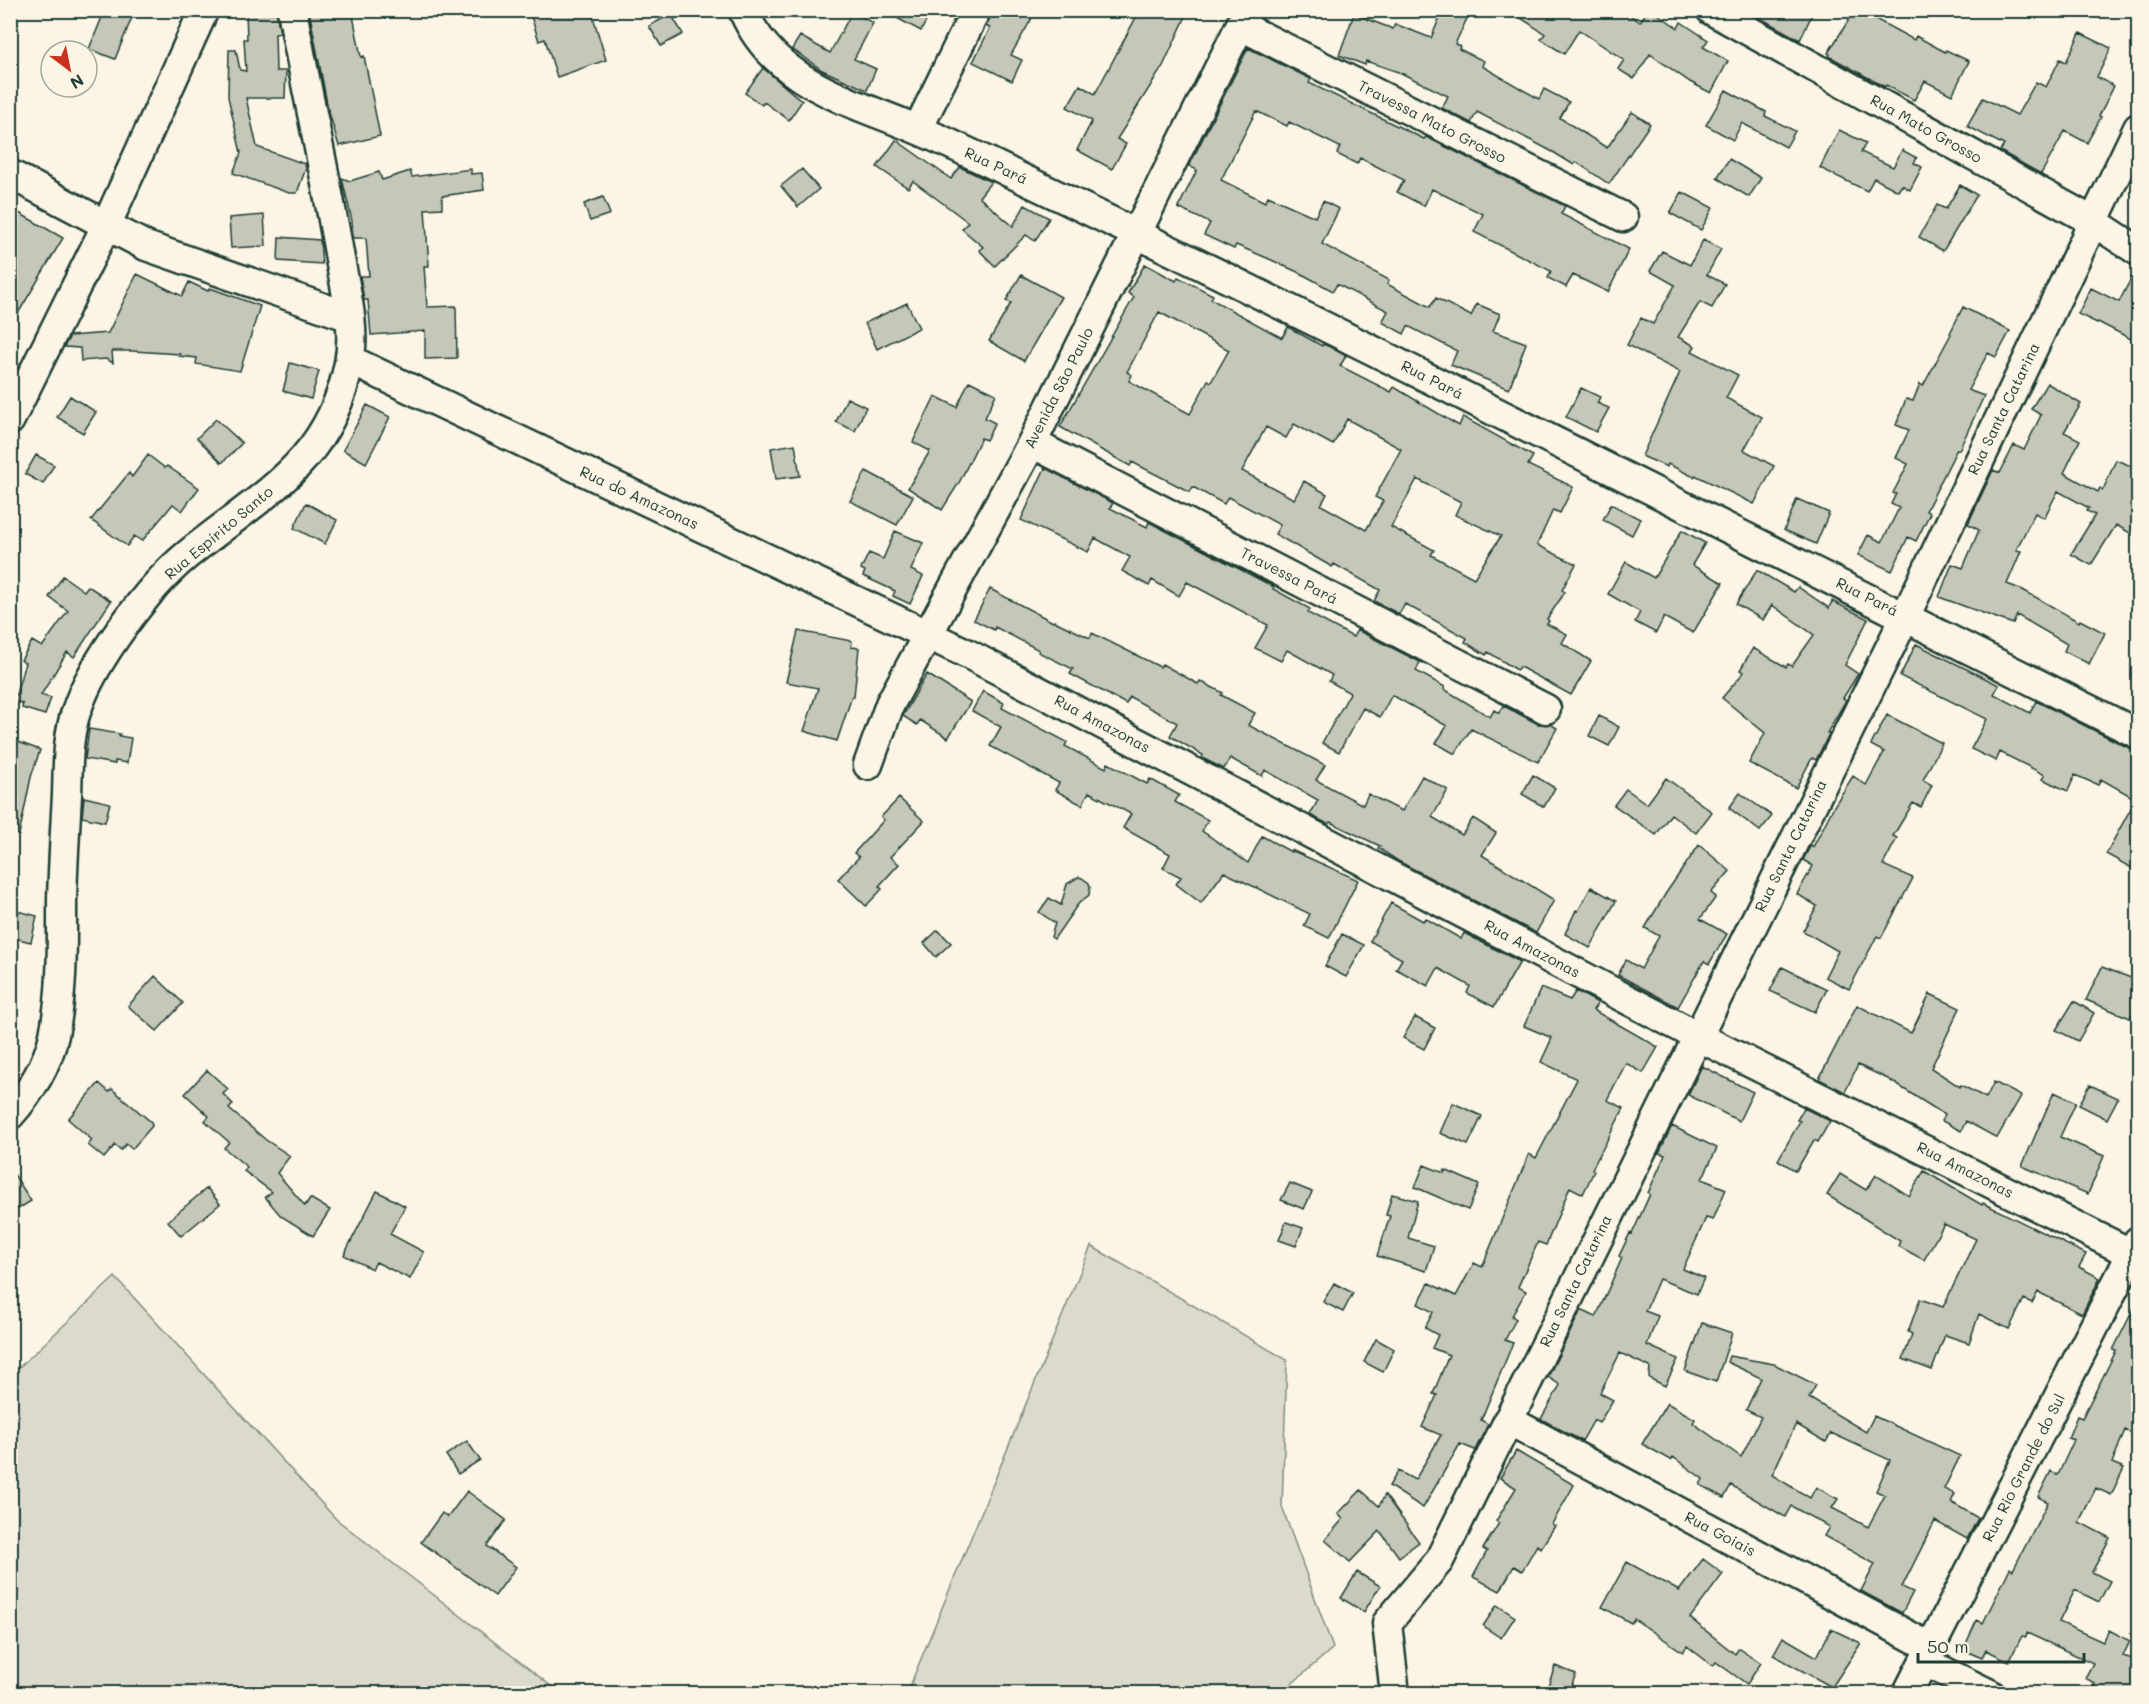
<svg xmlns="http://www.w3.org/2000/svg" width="2149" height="1704" font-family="Mali,sans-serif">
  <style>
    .green { fill: #dcdacc; stroke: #7e8c80; stroke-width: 1.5 }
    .building { fill: #c5c7b9; stroke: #1f3d34; stroke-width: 1.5; fill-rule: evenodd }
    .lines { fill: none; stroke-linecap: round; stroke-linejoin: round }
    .minor-casing { stroke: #1f3d34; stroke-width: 33 }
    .minor { stroke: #fcf5e5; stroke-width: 28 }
    .labels { text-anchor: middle; stroke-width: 4.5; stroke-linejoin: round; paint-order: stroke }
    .street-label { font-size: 15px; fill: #1f3d34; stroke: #fcf5e5 }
  </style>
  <rect width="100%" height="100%" fill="#fcf5e5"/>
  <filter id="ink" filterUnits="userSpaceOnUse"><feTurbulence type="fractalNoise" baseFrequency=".0167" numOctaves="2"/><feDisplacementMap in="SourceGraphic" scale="12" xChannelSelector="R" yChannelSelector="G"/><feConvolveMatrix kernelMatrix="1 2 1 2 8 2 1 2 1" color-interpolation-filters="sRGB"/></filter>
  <g filter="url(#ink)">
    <path class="green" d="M1091,1246l196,114 -5,147 51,141 -52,45h-374z
      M115,1277l221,242 224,174h-549v-318z"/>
    <path class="building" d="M105,10h30l-20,49 -26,-10z
      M246,10h30l4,23 -5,1 1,37h10l-1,27h-39l11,49 48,17 1,4 -9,25h-8l-56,-20 8,-20 -13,-56 1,-47h7l4,20 6,1 -2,-32h3z
      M309,10h43l9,47 3,-1 16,80 -41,10 -11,-37z
      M529,10h62l15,50 -49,17 -12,-38 -6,2z
      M882,10h50l-11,21z
      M994,10h25l13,8 -21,37 11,5 -10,21 -39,-19 17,-34 -4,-2z
      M1140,10h49l-26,56 -46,73 9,5 -14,25 -35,-19 15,-29 -25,-14 13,-22 15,9z
      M1443,10h28l-16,34 5,2 -1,3 25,12 -2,5 57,33 5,-10 25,13 -9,16 47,30 25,-36 18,12 -41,60 -33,-22 -2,3 -21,-13 -76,-40 -6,11 -29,-15 6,-12 -47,-23 -35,-12 -1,4 -26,-10 15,-41 39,15 2,-5 36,14z
      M1509,10h114l17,12 8,-12h4l26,18 3,-6 27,18 -5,7 25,14 -17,32 -21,-11 -40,-28 -16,25 -16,-10 6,-9 -45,-30 -15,24 -23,-15 4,-5z
      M1746,10h68l-14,30z
      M1855,10h27l-5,10 37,20 2,-4 29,16 1,-2 23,11 -17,34 -27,-14 -11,19 -28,-15 -1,2 -56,-31 1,-2 -2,-1z
      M852,12l21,11 -19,36 22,10 -9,21 -45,-20 -30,-21 8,-13 30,17z
      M671,14l12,20 -22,12 -12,-20z
      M2080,33l31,15 -14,29 17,9 -15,30 2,1 -14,26 -22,-12 -24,43 -41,-23 4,-6 -37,-19 16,-28 34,17 19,-33 10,5 14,-28 6,3z
      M1248,48l63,31 -2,4 115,56 2,-2 139,69 -4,8 68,35 -21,43 -35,-17 -7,12 -18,-9 3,-7 -77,-39 9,-18 -51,-25 -8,17 -27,-14 7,-12 -44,-22 -3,6 -20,-10 3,-7 -51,-25 -2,4 -31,-15 -35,69 44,22 3,-6 47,21 8,-16 16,8 -17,35 67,36 -2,4 43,23 6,-9 35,18 6,-12 23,10 -7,17 33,12 -17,46 -58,-24 6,-14 -49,-25 -4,8 -22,-12 6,-11 -51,-27 -4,7 -31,-17 -35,-16 -31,-13 -2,4 -30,-14 6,-12 -32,-15 19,-38 -8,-4z
      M763,68l39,33 -13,19 -25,-18 -2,3 -17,-12z
      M1726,90l40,22 -1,4 30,15 -9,16 -44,-24 -9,17 -27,-15z
      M1839,130l27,13 -5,9 32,15 9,-17 15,8 -3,5 8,4 -12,23 -8,-5 -4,6 -24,-13 -7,13 -47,-23z
      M896,140l55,39 9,-12 31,15 -12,15 34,29 12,-21 24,13 -14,23 -9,-6 -31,31 -16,-16 4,-3 -21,-18 6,-7 -55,-41 -5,7 -31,-21z
      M1729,159l32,19 -12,19 -32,-19z
      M471,169v5l11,-1 2,17 -42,6v12l-17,1 4,57h-5l3,41 29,-1 1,52 -32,1v-28l-54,4 -3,-35h-4l-4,-24h9l-3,-38h-13l-1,-17 -10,-43 8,3 29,-9 3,8 28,-9 2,6z
      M802,169l17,20 -21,18 -17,-21z
      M1960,185l17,10 -34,56 -24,-14 18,-32 9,4z
      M1682,192l31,16 -12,22 -31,-17z
      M603,197l7,17 -20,7 -6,-17z
      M19,213l44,25 -53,89v-98z
      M264,215l2,31 -35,2 -2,-30z
      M279,237l41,3 2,24 -44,-3z
      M1703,240l18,9 -14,26 18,9 -13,24 -12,-6 -22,35 17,9 -3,5 46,24 -12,23 36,19 -18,33 30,16 -20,38 -59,-29 -1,2 -26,-13 -1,3 -25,-11 38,-84 -53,-27 14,-27 12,6 22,-39 -25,-14 12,-20 28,14z
      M1145,264l31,17 2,-4 35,18 -2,4 71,39 6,-11 34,19 1,-2 7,3 16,9 -6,10 51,26 3,-5 65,39 4,-9 70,39 -5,9 45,22 -13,26 -7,-3 -16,35 39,19 -14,26 3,2 -18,27 2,2 -2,3 20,10 -5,9 29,18 -20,34 -51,-28 -3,3 -29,-18 -2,3 -21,-13 2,-4 -62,-34 -6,10 -25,-13 6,-11 -46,-26 -2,3 -57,-33 5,-9 -52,-28 -4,7 -31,-17 -3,5 -58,-30 -2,4 -70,-39 74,-130 -6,-4zM1159,312l70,38 -18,32 -3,-2 -18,34 -61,-33 3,-6 -5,-3zM1347,419l54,30 -26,48 8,4 -17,29 -45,-25 6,-11 -23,-13 -10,18 -52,-28 24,-44 20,11 8,-14 39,21zM1417,479l44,23 -6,13 46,21 -27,42 -43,-23 3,-5 -43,-23z
      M2137,267l2,57 -8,15 -33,-17 -1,1 -19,-9 13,-26 28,14z
      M137,274l45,22 7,-14 19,9 2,-3 50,18 -20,65 -44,-7 1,-6 -18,-2 1,-2 -47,-3h-21l1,12 -7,-4 -25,2 -1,-13 -16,-1 6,-11 38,-3z
      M1021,275l40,22 -37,64 -35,-20 22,-38 -5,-2z
      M907,303l12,25 -42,21 -12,-26z
      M1963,307l47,24 -14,26 -8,-4 -20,37 16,6 -25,54 -2,-1 -31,62 4,2 -14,28 -8,-4 -16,34 -34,-16 10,-20 14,7 17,-34 -8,-4 5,-10 -3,-1 15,-29 -12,-6 13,-28 -13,-5 10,-26 7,2 7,-17 3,2 28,-52 -1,-1z
      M290,363l29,8 -8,28 -28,-8z
      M969,381l27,13 -11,24 10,5 -9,17 -5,-2 -21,43 -18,29 -34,-22 22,-37 -17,-9 22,-46 22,11z
      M2047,383l34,21 -17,28 16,8 -16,33 34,19 2,-4 3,2 13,-30 23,9v69l-23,-13 -25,40 -20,-11 24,-39 -8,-4 2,-3 -31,-17 -14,27 -9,-5 -19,37 5,1 -14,33 16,6 56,32 1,-2 25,13 -16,31 -25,-13 3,-7 -50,-29 -4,9 -74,-27 13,-33 11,4 16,-38 -11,-6 25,-54 7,3 14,-28 10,5 17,-35 -10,-6z
      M1581,388l19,9 -3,6 12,5 -13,24 -30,-15z
      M70,396l26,16 -13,21 -26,-16z
      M847,398l19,9 -11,24 -19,-9z
      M367,405l23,12 -24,46 -23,-13z
      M216,419l26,24 -20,20 -25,-25z
      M795,444l5,32 -24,3 -5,-31z
      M36,455l18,10 -11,19 -18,-10z
      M148,455l17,13 2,-2 32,22 -17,23 -9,-7 -31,37 -8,-5 -7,10 -36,-26 38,-47 3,4z
      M1045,468l68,35 -3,5 37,19 2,-5 125,65 -1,2 37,20 -2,4 45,24 4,-7 63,32 -4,9 29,16 -1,2 46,28 4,-7 5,3 5,-7 34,18h12l7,4 -19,34 -67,-33 -16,25 -19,-11 11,-17 -55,-31 -12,22 -17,-9 -24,44 -17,-9 28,-50 -21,-12 3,-6 -45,-25 -6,11 -26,-13 13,-23 -81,-43 -8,14 -27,-16 -3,6 -27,-15 8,-14 -35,-19 -7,14 -67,-32z
      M866,471l47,25 -16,29 -47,-24z
      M1797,499l32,14 -13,31 -32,-14z
      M306,503l31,17 -12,24 -31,-16z
      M1611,504l29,15 -8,16 -29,-15z
      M1682,530l23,13 -13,22 31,18 -30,50 -29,-16 -8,16 -21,-11 5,-10 -32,-18 18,-32 28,16z
      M895,531l28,12 -12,27 12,6 -13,28 -17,-8 2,-5 -32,-15 2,-5 -4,-2 8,-16 14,6z
      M1757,570l37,22 4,-5 31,21 3,-7 36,18 -23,46 13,9 -15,24 3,2 -19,33 2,1 -13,26 -4,-2 -16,30 -47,-25 16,-30 -43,-35 22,-26 -4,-2 13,-22 33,19 2,-3 4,2 22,-31 -42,-30 -9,15 -27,-16z
      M63,576l21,15 4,-5 23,15 -37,56 -7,-5 -26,43 10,3 -6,17 -23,-7 1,-4 -9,-3 11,-38 -4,-3 11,-19 10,6 26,-36 -19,-14z
      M990,589l63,33 1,-1 36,17 2,-5 68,34 2,-3 36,20 2,-3 23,12 -2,2 34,18 -7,12 77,40 -9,15 47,25 5,-11 34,17 20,-35 26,14 -16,27 30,18 11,-17 23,15 -14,22 72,45 -18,33 -138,-72 -20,-13 2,-2 -50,-24 -2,2 -18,-9 8,-15 -53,-30 -3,6 -32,-18 -6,11 -22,-11 1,-3 -33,-19 7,-13 -47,-26 -4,7 -56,-30 3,-5 -35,-17 1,-2 -44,-23 -1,3 -20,-10z
      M798,631l54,10 -1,6 8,1 -5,48h-2l-15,45 -33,-10 14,-43 -32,-6z
      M1916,644l83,41 -5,9 36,19 6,-12 95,48 8,1v122l-33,-18 30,-55 -35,-20 -3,6 -23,-10 -7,16 -26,-12 3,-4 -45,-23 -4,9 -25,-12 16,-30 -87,-43z
      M927,674l44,28 -23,36 -28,-18 -3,5 -14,-9z
      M983,691l21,12 -2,5 65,34 -2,4 41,22 2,-5 39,21 3,-5 29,16 -4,7 33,18 -6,11 46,32 14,-27 29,16v-2l67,30 -29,58 -25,-12 6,-12 -86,-42 -23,31 -25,-19 5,-7 -18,-9 7,-14 -47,-26 8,-14 -42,-22 -7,13 -27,-15 4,-7 -69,-37 11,-19 -29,-16z
      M1887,715l55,28 -19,37 9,5 -11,22 -8,-4 -20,33 4,2 -14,27 30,13 -32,60 -4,-2 -28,53 -24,-12 13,-26 -35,-20 14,-25 -20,-12 16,-28 -10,-6 8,-15 2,2 21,-41 19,-30 13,9 18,-33 -13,-7z
      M1599,716l20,11 -10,19 -20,-10z
      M89,729l31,5 -1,2 12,2 -4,25 -12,-2v3l-30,-5z
      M10,739l30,11 -9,27 -12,58 -9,-1z
      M1533,775l22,13 -11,19 -22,-13z
      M1666,778l46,34 -16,21 -25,-19 -15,21 -42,-30 12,-16 21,15z
      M1740,793l32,23 -12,15 -31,-23z
      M84,797l26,6 -5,19 -23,-5z
      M899,798l25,23 -34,36 9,7 -20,22 3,3 -16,17 -28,-27 21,-22 -5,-4 30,-33 -3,-3z
      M1699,845l31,26 -19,22 5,4 -16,22 27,15 -18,30 -5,-3 -26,46 -60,-32 8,-15 15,9 18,-33 -14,-8 21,-35z
      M1078,877l4,1 7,5 1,4 -1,8 -11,9 -24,35 -3,-2 4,-14 -16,-11 10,-14 12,7 6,-21z
      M1591,887l25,14 -26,47 -25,-14 11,-24 2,1z
      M1391,903l32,18 2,-3 36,21 3,-6 56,29 -26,45 -27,-14 3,-7 -32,-18 -10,18 -32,-17 6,-10 -32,-18z
      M10,909l27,7 -6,26 -21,-5z
      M938,930l13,13 -15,14 -12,-14z
      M1342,934l22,11 -18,32 -21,-11z
      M1782,967l45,22 -12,23 -45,-21z
      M2102,967l37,14v19l-9,18 -44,-18z
      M155,976l28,27 -26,28 -29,-25z
      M1541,988l29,12 6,-9 22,12 -5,7 65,37 -15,26 -17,-10 -19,37 17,8 -32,61 2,2 -11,23 -13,-7 -24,58 -8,-3 -20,45 8,4 -14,25 4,3 -11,21 8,3 -32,77 7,4 -13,26 -15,-6 -37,64 -34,-22 9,-15 17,9 26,-45 -19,-8 15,-32 -4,-1 16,-39 -17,-7 6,-13 -13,-7 8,-16 -15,-8 11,-21 27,13 18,-33 8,4 47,-113 7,4 41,-79 -36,-17 11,-24 -28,-12z
      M1930,994l30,14 -29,60 29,19 1,-2 25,13 8,-16 27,14 -24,42 -31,-17 -5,10 -19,-10 3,-6 -57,-36 -30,-14 -13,27 -26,-13 38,-74 54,28z
      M2074,1001l20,12 -16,28 -22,-11z
      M1415,1017l20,11 -11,21 -21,-11z
      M1702,1066l51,26 -14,29 -51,-26z
      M207,1070l21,19 -5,5 10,10 -4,5 37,31 24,16 -13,17 28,33 5,-8 20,12 -17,26 -32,-20 -16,-19 7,-5 -28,-21 3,-4 -23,-19 5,-6 -24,-21 4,-5 -24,-22z
      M99,1083l10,9 3,-3 39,33 1,4 -20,23 -6,-5 -5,6 -6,-5 -11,13 -16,-13 4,-5 -24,-21z
      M2090,1085l28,13 -11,21 -28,-14z
      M2054,1092l22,10 -16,35 44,19 -16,38 -66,-28z
      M1453,1103l29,13 -14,29 -28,-12z
      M1804,1108l26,13 -12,21 -4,-2 -18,31 -18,-11 22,-39 -3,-1z
      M1672,1126l45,22 -15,31 24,10 -13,31 -7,-2 -23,51 21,9 -7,16 -38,-15 -14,32 13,5 -11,29 31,14 -13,27 -16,-8 1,-11 -30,-14 -20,40 13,7 -14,23 -5,-3 -12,21 -41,-22 19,-34 -12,-8 33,-67 15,7 26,-59 -3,-2 11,-23 2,1 18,-40 -2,-1 17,-38 -6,-2z
      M1424,1165l20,8 1,-3 34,15 -11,25 -53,-23z
      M10,1168l21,33 -21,13z
      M1924,1171l58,34 1,-2 103,51 -7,13 21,11 -18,36 -44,-22 -6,11 -8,-4 -15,30 -30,-15 -10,29 -24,-8 -13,35 -29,-11 9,-25 -4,-2 12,-33 23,8 33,-68 -32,-15 -20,36 -26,-14 2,-5 -73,-46 13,-21 26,16 10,-15 33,21z
      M1290,1183l22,9 -8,17 -23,-9z
      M207,1188l13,16 -39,32 -13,-15z
      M377,1191l28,15 -15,28 34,18 -14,27 -34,-17 -4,7 -28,-14z
      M1392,1194l26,7 -10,37 26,8 -8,25 -49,-15 13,-40 -4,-1z
      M1286,1222l17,6 -7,18 -17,-6z
      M1334,1283l19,10 -10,19 -20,-10z
      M2139,1298v139l-14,-7 -13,33 12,5 -13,27 -15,-7 -17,34 31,16 -18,34 18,9 -11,21 -24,-12 -16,32 44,20 6,-12 21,11 -7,15 16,5v33h-48l4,-11 -10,-5 8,-15 -66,-30 -1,4 -4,-1 -13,25 -23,-11 -4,8 -19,-8 14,-30 6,3 27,-55 3,2 35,-68 -10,-5 13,-26 7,4 16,-35 -6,-2 9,-22 5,2 34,-67 -3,-1z
      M1702,1323l30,10 -16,49 -31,-11z
      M1376,1339l18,10 -11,23 -19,-10z
      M1729,1356l45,8 42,21 -7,13 57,34 8,-16 86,40 -16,33 11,5 -4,8 27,16 -11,21 -32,-18 -33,66 11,5 -11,21 -41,-22 14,-27 -51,-28 5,-9 -38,-21 -6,11 -54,-32 -7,13 -24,-13 3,-6 -30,-22 -2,3 -29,-16 25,-41 28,16 -2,4 48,34 20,-40 -15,-7 15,-32 -34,-16zM1796,1424l30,18 5,-9 59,27 -14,31 9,4 -17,32 -36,-19 6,-9 -22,-12 -6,11 -38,-23z
      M467,1441l13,19 -22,14 -12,-19z
      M1516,1451l58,34 -22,39 3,2 -14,22 -4,-3 -15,26 -8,-5 -14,25 -27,-14 14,-26 -4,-2 16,-26 -3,-2 20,-33 -16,-10z
      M1361,1490l18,16 6,-11 34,47 -20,15 -19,-26 -30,31 -25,-22 18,-21 -5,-5z
      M467,1491l39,29 -19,26 29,21 -21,29 -74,-54 21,-29 6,4z
      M1703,1559l20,15 -33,44 45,36 4,-6 22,15 -14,21 -31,-22 -3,4 -26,-20 -4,6 -49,-33 -3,4 -29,-16 25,-45 52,29z
      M1357,1572l23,14 -16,26 -23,-14z
      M1497,1605l18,12 -14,21 -18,-12z
      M1831,1629l30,14 -29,44 -59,-32 10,-18 34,20z
      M1555,1666l21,8 -8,20h-23z"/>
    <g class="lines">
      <g class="minor-casing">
        <path id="minor" d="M743,10c31,73 105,90 171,118 34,14 68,31 101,47 160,76 319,156 477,235 216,108 431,216 646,324
          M1711,10l383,212 44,29
          M1241,26l382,191
          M918,129l58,-119
          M10,174l136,72 204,71
          M350,360l618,294 729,382 441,221
          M10,420l96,-194 98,-216
          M1032,443l514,266
          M868,765l22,-61 142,-261 216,-433
          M10,1115c20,-22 38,-51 44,-80 9,-44 8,-91 8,-135 1,-35 3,-70 5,-105 1,-28 0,-59 10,-86 16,-48 71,-122 110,-154 72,-59 143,-91 162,-192 7,-34 -3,-71 -9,-104 -14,-83 -33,-165 -48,-249
          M1508,1420l424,228
          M1925,1662l65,32
          M1395,1694l-8,-71 52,-62 466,-944 233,-489
          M1907,1694l231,-453"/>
      </g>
      <use href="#minor" class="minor"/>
    </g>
  </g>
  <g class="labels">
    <g class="street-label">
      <text transform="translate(1432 122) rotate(27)" y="5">Travessa Mato Grosso</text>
      <text transform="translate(1926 129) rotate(29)" y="5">Rua Mato Grosso</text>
      <text transform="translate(996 166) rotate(25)" y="5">Rua Pará</text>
      <text transform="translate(1432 380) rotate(27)" y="5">Rua Pará</text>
      <text transform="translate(1059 388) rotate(-63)" y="5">Avenida São Paulo</text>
      <text transform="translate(2004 409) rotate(-64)" y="5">Rua Santa Catarina</text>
      <text transform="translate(639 498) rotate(25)" y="5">Rua do Amazonas</text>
      <text transform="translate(219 533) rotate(-40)" y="5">Rua Espírito Santo</text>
      <text transform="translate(1289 576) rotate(27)" y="5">Travessa Pará</text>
      <text transform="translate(1867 597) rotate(27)" y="5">Rua Pará</text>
      <text transform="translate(1102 724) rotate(28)" y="5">Rua Amazonas</text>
      <text transform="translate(1791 846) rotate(-64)" y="5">Rua Santa Catarina</text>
      <text transform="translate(1532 949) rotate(28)" y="5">Rua Amazonas</text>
      <text transform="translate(1965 1170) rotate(27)" y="5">Rua Amazonas</text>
      <text transform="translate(1576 1281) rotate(-64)" y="5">Rua Santa Catarina</text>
      <text transform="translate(2024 1468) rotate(-63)" y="5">Rua Rio Grande do Sul</text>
      <text transform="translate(1720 1534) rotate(28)" y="5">Rua Goiais</text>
    </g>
  </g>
  <rect width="2149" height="1704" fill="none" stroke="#fcf5e5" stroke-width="36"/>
  <rect x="18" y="18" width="2113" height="1668" fill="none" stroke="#1f3d34" stroke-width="2" filter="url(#ink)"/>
  <g transform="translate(69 69) rotate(148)"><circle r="28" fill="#fcf5e5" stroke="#a4ab9e" stroke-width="1.5"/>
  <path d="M0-4.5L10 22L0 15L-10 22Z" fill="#c8321e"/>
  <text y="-9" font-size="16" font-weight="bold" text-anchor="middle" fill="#1f3d34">N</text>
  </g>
  <path d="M1918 1653v9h166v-9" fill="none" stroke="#1f3d34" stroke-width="3"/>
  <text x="1927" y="1653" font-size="18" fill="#1f3d34" stroke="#fcf5e5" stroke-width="4.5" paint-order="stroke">50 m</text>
</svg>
